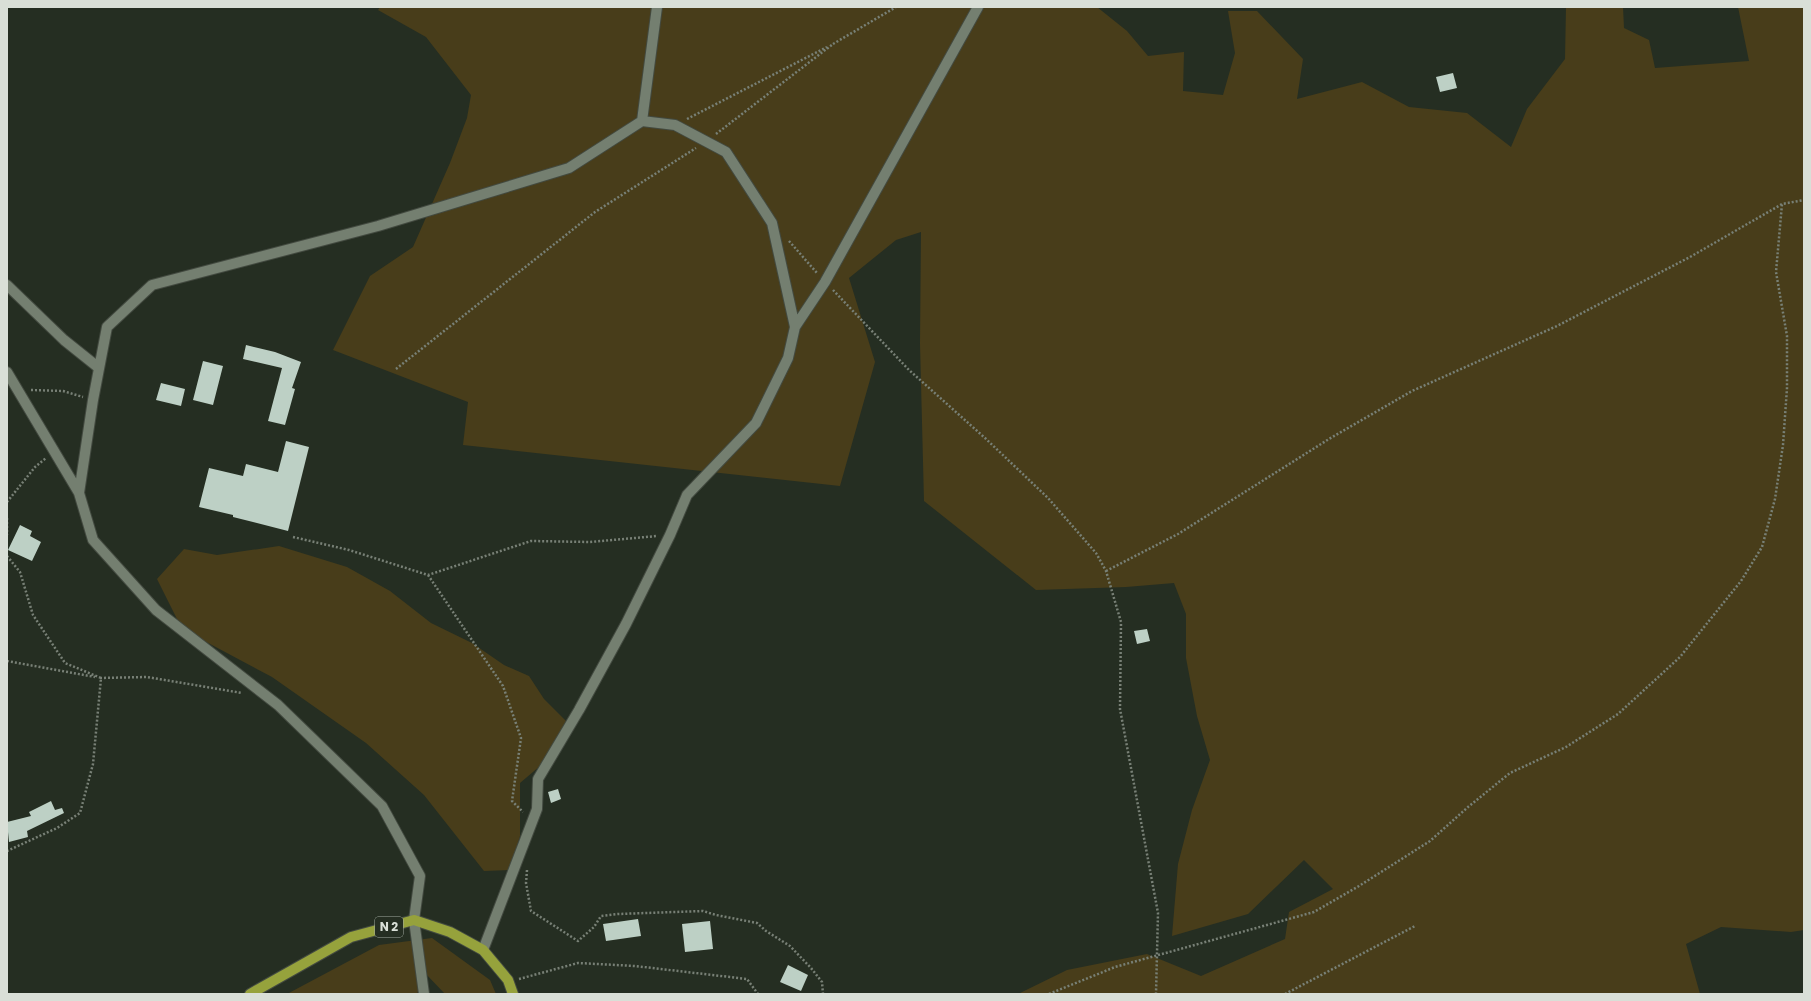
<svg xmlns="http://www.w3.org/2000/svg" width="1811" height="1001" font-family="Poppins,sans-serif">
  <style>
    .green { fill: #483d1a }
    .building { fill: #bdd0c5 }
    .lines { fill: none; stroke-linecap: round; stroke-linejoin: round }
    .minor-casing { stroke: #434a40; stroke-width: 12 }
    .major-casing { stroke: #434a40; stroke-width: 12 }
    .path { stroke: #788076; stroke-width: 2.5; stroke-dasharray: 2 2; stroke-linecap: butt }
    .minor { stroke: #747f70; stroke-width: 10 }
    .major { stroke: #96a23c; stroke-width: 10 }
    .labels { text-anchor: middle; stroke-width: 4; stroke-linejoin: round; paint-order: stroke }
    .shield { fill: #252e22; stroke: #a3aaa1; stroke-width: 1 }
    .shield-label { font-size: 12px; font-weight: bold; fill: #d9dfd7 }
  </style>
  <rect width="100%" height="100%" fill="#252e22"/>
  <path class="green" d="M380,7h717l30,24 21,25 36,-4 -1,39 40,4 12,-42 -7,-42h29l46,48 -6,40 65,-17 47,25 58,6 44,34 16,-38 38,-50 1,-52h57l1,21 25,12 6,28 94,-7 -11,-54h66v923l-13,2 -70,-5 -35,17 14,50h-682l49,-24 80,-16 54,22 84,-37 4,-27 44,-23 -29,-29 -56,54 -76,22 6,-72 14,-54 18,-50 -13,-44 -11,-58v-44l-12,-31 -48,4 -90,3 -112,-89 -4,-157 1,-112 -25,8 -47,38 26,84 -35,124 -377,-41 5,-43 -135,-52 37,-74 43,-29 37,-84 17,-45 4,-23 -45,-58 -48,-27z
    M279,546l68,21 43,24 41,32 41,20 32,22 25,11 15,23 22,22 -26,45 -20,17v53l-10,34 -26,1 -60,-76 -58,-52 -94,-66 -90,-48 -25,-50 27,-30 33,6z
    M432,938l58,42 6,14h-51l-20,-21 -8,21h-130l92,-49z"/>
  <path class="building" d="M1453,73l4,15 -17,4 -4,-15z
    M246,345l29,7 26,10 -9,26 3,1 -10,36 -17,-4 14,-53 -39,-9z
    M203,361l20,5 -10,39 -20,-5z
    M161,383l24,6 -4,17 -25,-6z
    M286,441l23,6 -21,84 -55,-14v-2l-34,-8 10,-39 34,8 3,-12 32,8z
    M20,525l12,6 -2,5 11,6 -9,19 -24,-11z
    M1147,629l3,12 -13,3 -3,-13z
    M558,789l3,10 -10,4 -3,-11z
    M51,801l4,9 7,-2 2,5 -37,18 1,6 -19,5 -2,-20 24,-6 -2,-4z
    M638,919l3,17 -35,5 -3,-17z
    M710,921l3,28 -28,3 -3,-28z
    M788,965l20,10 -7,16 -21,-9z"/>
  <g class="lines">
    <g class="minor-casing">
      <path id="minor" d="M642,121l33,4 51,27 46,71 23,104
        M7,285l57,55 35,28
        M7,372l72,121
        M483,950l54,-141 1,-30 41,-69 47,-86 44,-89 17,-40 69,-72 32,-65 7,-31 30,-45 153,-275
        M424,994l-10,-74 6,-44 -38,-70 -104,-101 -122,-95 -63,-70 -14,-47 14,-93 14,-73 45,-42 226,-59 191,-58 73,-47 15,-114"/>
    </g>
    <g class="major-casing">
      <path id="major" d="M250,994l101,-57 63,-17 36,12 33,18 25,30 5,14"/>
    </g>
    <path class="path" d="M833,44l63,-37
      M687,119l140,-72
      M716,134l117,-90
      M789,241l28,32
      M833,290l76,80 76,68 63,60 48,55 10,18 15,51 -1,87 38,204 -2,81
      M396,369l199,-157 101,-64
      M31,390l32,1 20,6
      M7,502l28,-35 11,-9
      M7,518v17
      M293,537l56,13 79,25 103,-34 59,1 67,-6
      M7,556l13,16 13,43 32,48 36,15 -8,86 -13,49 -23,15 -50,23
      M1106,571l72,-37 151,-95 83,-48 145,-65 133,-69 92,-53 22,-4
      M428,575l75,111 18,52 -9,63 11,11
      M7,661l88,16
      M100,678l47,-1 95,16
      M527,870l-1,13 5,28 47,30 16,-14 7,-11 17,-2 85,-3 13,4 41,8 9,8 24,15 21,22 11,14 1,12
      M519,979l59,-16 57,3 112,13 11,15
      M1049,994l66,-27 199,-55 45,-26 71,-45 38,-34 42,-34 56,-26 52,-33 62,-57 61,-76 21,-34 13,-48 8,-54 4,-57v-52l-11,-64 6,-68
      M1285,994l130,-68"/>
    <use href="#minor" class="minor"/>
    <use href="#major" class="major"/>
  </g>
  <g class="labels">
    <rect class="shield" x="375" y="917" width="28" height="20" rx="3"/>
    <g class="shield-label">
      <text x="389" y="931">N 2</text>
    </g>
  </g>
  <rect width="1811" height="1001" fill="none" stroke="#d9dfd7" stroke-width="16"/>
</svg>
